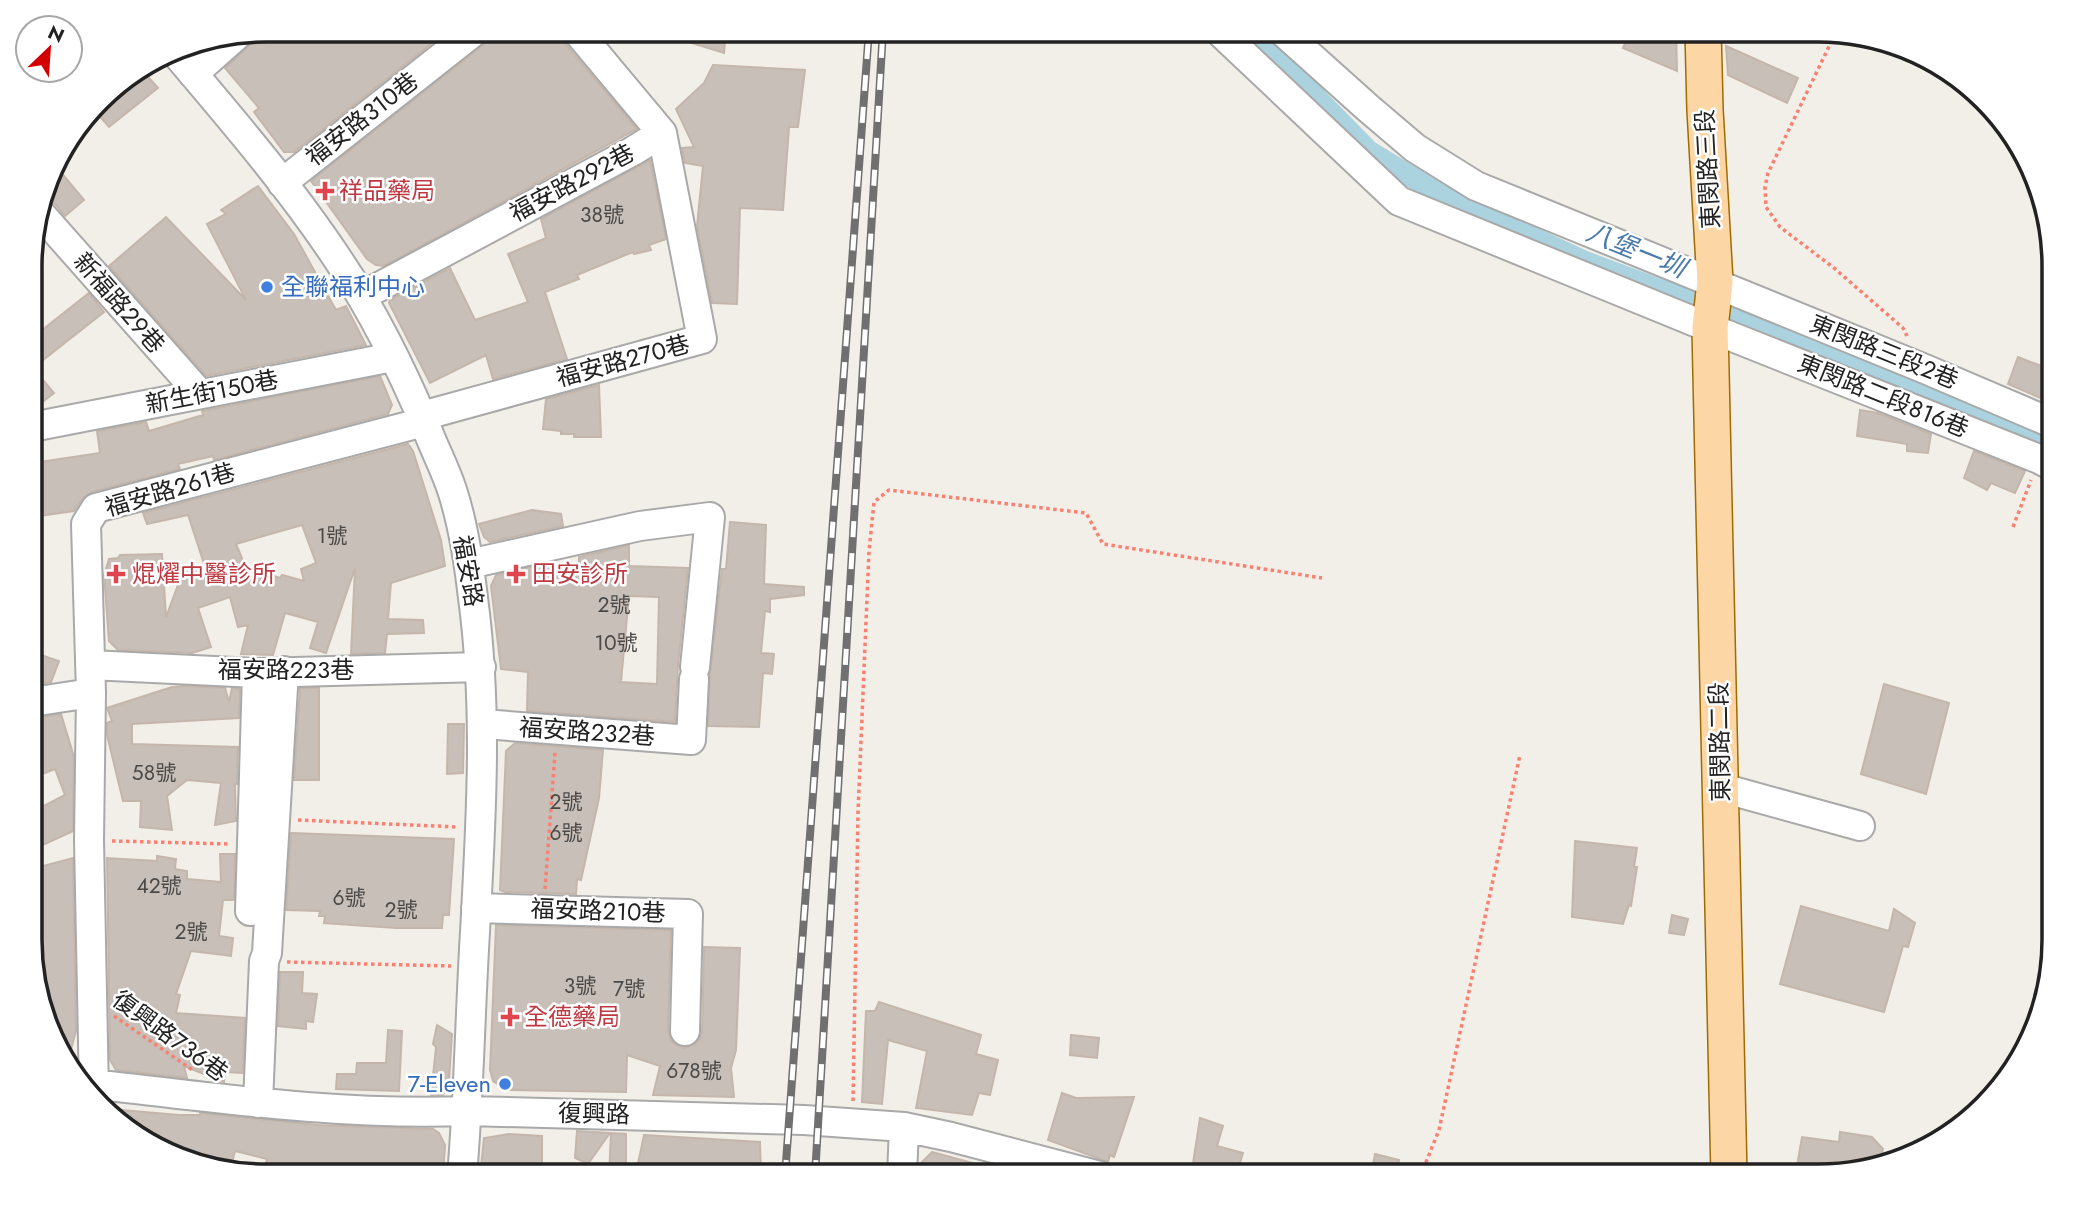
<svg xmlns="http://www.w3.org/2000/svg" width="2084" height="1206" font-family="Jost,'Noto Sans TC',sans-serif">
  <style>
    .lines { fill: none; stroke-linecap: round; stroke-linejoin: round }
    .canal { stroke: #aad3df; stroke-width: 21 }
    .building { fill: #c7bfb8; stroke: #c4b6ab; stroke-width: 2; fill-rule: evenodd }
    .minor-casing { stroke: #a9a9a9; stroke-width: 32 }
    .major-casing { stroke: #a06b00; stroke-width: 38 }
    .path { stroke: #fa8072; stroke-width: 3.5; stroke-dasharray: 3.5 3.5; stroke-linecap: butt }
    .minor { stroke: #fff; stroke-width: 28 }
    .major { stroke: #fcd6a4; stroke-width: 35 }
    .rail-casing { stroke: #707070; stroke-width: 8 }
    .rail { stroke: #fff; stroke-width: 5; stroke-dasharray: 16; stroke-linecap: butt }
    .health-dot { fill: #e0444e; stroke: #fff; stroke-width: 2.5 }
    .shop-dot { fill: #3f7fe0; stroke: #fff; stroke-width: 2.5 }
    .labels { text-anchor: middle; stroke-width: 5; stroke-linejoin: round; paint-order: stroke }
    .number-label { font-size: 21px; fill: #4b4948 }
    .street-label { font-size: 24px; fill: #222; stroke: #fff }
    .health-label { font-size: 24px; fill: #be3a42; stroke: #fff; text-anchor: start }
    .shop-label { font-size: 24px; fill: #366cbe; stroke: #fff; text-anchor: start }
    .water-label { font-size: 26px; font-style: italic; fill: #4a7aab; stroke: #fff }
    .rim { fill: none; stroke: #222; stroke-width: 3.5 }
  </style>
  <rect width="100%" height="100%" fill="#f2efe9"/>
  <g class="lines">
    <path class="canal" d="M1246,30l36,32 87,89 69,42 146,68 349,131 121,50"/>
  </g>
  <path class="building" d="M266,30h169l5,7 -146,115h-10l-30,-40 5,-4 -34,-40 22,-20 5,-7v-8z
    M502,30h58l3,11 74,88 -253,137 -8,-1 -9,-6 -56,-78z
    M659,30h67l-2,23 -65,-20z
    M1631,30h45l1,41 -54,-23z
    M1726,46l72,32 -11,25 -59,-28z
    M713,65l92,5 -7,57h-9l-6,83 -43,-2 -3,96 -25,-1 -15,-77 6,-60 -18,-3 -3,-15 12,-1 -18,-38 28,-26z
    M141,69l17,19 -49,39 -15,-17 16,-21z
    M650,160l16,79 -17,6 2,5 -17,4 -1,-2 -56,23 2,4 -34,13 22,67 -74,20 -7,-24 -56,28 -41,-80 1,-3 60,-32 25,52 53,-18 -20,-48 38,-16 -5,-19z
    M54,164l30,36 -19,16 -20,-24z
    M258,186l36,48 42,76 10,-4 20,39 -160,31 -97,-110 57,-49 80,83 -39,-76 19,-10 -5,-4z
    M89,293l15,19 -71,56 21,25 -22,17v-72z
    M2018,357l36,14v10l-9,19 -37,-16z
    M380,376l12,29 -4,9 -174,46 -1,-4 -35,8 2,5 -88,23 -10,7 -8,12 -42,6v-54l68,-10 -3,-22 49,-9 3,9 54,-16 -1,-4z
    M599,385l2,52h-27v-3h-13v-3l-18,-2 3,-30z
    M1860,410l18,3 53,21 -3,19 -21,-2v-7l-50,-8z
    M408,444l5,7 28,89 4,26 -54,17 -3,36 35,1 1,13 -37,1 -2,19 -34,1 4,-86 -29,85 -16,-5 8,-26 -33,-9 -12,42 -32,-1 7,-29 -10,2 -8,-30 -32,11 13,39 -19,6 -74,-3 -9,-9 -5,-66 5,-16 9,-1 2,-3 42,-1 4,63 19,-51 23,10 -20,-61 -41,9 -4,-11zM302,525l14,38 -15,6 3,12 -22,-6 -2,3 -9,-3 -20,5 -15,-36z
    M1974,451l51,20 -10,22 -24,-10 -4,7 -23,-12z
    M532,510l29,4 2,12 -73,16 -6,-5 -5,-13z
    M730,522l36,3 -2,59 40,3v8l-34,4v13l-5,-1 -4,42 13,1 -2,20 -9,-1 -4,54 -51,-1 2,-52 12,-105h4z
    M629,545v21l59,2 -10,97 -3,57 -148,-11 1,-39 -27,-3 -10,-83 5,-11 52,-12 2,11 29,-3v-14zM629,596l30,1 -2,87 -36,-2z
    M32,652l27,9 -8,21 -19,3z
    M1884,684l65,19 -23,91 -65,-20z
    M184,686l41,2 4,14 3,-14 8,1 -1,29 -107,6v20l106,3 -1,37h-2l1,37 -21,4 6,-42 -34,-3 -20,16 5,34 -32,-3 1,-26h-18l-16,-66v-12l5,-2 -5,-13 65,-21z
    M300,688h19v92h-25z
    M61,714l13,43 -1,74 -41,19v-38l33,-17 -10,-26 -23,9v-60z
    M448,724h16l-1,49 -16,1z
    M515,743l88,7 -4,48 -18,82 -4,-1 -1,15 -71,-2 -5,-2 6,-139z
    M291,833l163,6 -5,76h-6l-1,13h-46l-72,-5 1,-7h-6l1,-5 -34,-1z
    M1575,841l62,7 -3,19h3l-6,39 -2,-1 -6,19 -51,-7z
    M220,854h15l-1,46h-11l-4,36 14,2 -2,18 -40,-5 -15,43 4,1 -4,18 69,5 -2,55 -18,-1 -1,10 -40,-16 3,12 -71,-8 -6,-10 -3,-202 50,3v-5l19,3 -1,10 12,2v8l34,3z
    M73,858l3,173 -7,26 -22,-46 -15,-41v-101z
    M1801,906l88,25 5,-22 21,14 -7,24 -5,-1 -19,66 -104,-28z
    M1672,915l16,4 -4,16 -15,-2z
    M496,925l175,5 -3,101 3,9 5,5 8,3 9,-3 6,-5 3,-8 2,-85 36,1 -4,102 -5,18 3,29 -81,-2 7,-29 -33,-11 -1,37 -119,-2 -14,-9 -3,-11z
    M280,972h23l-1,21 15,1 -4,28 -7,-1v8l-28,-3z
    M879,1002l102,33 -5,19 22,6 -8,35 -11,-2 -7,22 -56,-7 11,-57 -39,-11 -6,64 -20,-2 4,-91h9z
    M437,1025l15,9 -3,47 -6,14h-12l5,-48 -3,-3z
    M388,1030l14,1 -3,60 -63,-2 1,-15h19l1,-11h29z
    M1071,1035l28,3 -2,20 -27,-3z
    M1062,1093l14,5 58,-1 -20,60 -4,-2 -2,7 -60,-22z
    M110,1109l69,6h21v-2l118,12 115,4 6,4 6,12 -2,31h-180l4,-17 -32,-8 -4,16 -83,-23z
    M1200,1118l23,8 -6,20 26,7 -7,23h-45z
    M577,1131l33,2 -22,31 -13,-6z
    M1840,1132l32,5 11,12 -4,13 -46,14h-36l2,-9 -2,-1 5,-29 37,5z
    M611,1133l15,1v42h-17z
    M509,1134l33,2v40h-62l4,-38z
    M644,1135l116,7 1,34 -88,-1v-6l-36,-1z
    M932,1152l70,19 -1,5h-82v-11z
    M1375,1154l24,6 -3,16h-25z"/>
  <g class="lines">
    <g class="minor-casing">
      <path id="minor" d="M1218,30l181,171 311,127 329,131 15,8
        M1281,30l87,78 47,40 61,38 449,183 129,55
        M173,50c56,66 118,138 166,211 36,53 65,113 90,173 7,18 17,37 23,56 11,33 17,73 21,108 15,111 8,222 2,334 -5,82 -6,163 -13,244
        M193,74l43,-38
        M282,183l194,-153
        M39,212l161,182
        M362,296l271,-145 29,-18 -86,-103
        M422,416l280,-77 -40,-206
        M32,427l361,-70
        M469,564l171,-38 70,-9 -15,150
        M90,665l167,8 224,-6
        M32,702l59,-9
        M483,724l208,16 3,-61
        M1722,788l138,38
        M476,908l212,6 -3,117
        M250,911l7,-238
        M83,1083c127,14 256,33 385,28l336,9 100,7 47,10 149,39
        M94,1094l-5,-254 2,-147 -5,-169 10,-16 328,-86
        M258,1103l6,-142 3,-8 17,-282
        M902,1176l2,-49"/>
    </g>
    <g class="major-casing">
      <path id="major" d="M1703,30l2,80 10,172 -5,46 19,848"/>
    </g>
    <path class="path" d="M1835,34l-67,139 -3,14 1,20 14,20 54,41 69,60 4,8
      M2013,527l18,-47
      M298,820l160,7
      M112,841l119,3
      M545,889l10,-136
      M287,962l164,4
      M114,1016l80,55
      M853,1101l5,-289 11,-261 5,-49 15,-12 197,23 17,31 219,34
      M1422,1176l2,-9 15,-37 81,-375"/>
    <use href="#minor" class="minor"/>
    <use href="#major" class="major"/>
    <g class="rail-casing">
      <path id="rail" d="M785,1176l84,-1146
        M815,1176l68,-1146"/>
    </g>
    <use href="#rail" class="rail"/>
  </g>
  <g class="health-dot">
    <path d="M321.5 180.5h7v7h7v7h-7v7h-7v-7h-7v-7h7z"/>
    <path d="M112.5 563.5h7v7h7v7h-7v7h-7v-7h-7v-7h7z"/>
    <path d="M512.5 563.5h7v7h7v7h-7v7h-7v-7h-7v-7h7z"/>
    <path d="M506.5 1006.5h7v7h7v7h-7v7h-7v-7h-7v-7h7z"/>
  </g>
  <g class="shop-dot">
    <circle cx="267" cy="287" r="7"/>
    <circle cx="505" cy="1084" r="7"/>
  </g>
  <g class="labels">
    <g class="number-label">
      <text x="602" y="222">38號</text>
      <text x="332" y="543">1號</text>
      <text x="614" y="612">2號</text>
      <text x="616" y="650">10號</text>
      <text x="154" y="780">58號</text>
      <text x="566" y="809">2號</text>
      <text x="566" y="840">6號</text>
      <text x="159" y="893">42號</text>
      <text x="349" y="905">6號</text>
      <text x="401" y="917">2號</text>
      <text x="191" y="939">2號</text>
      <text x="580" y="993">3號</text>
      <text x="629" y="996">7號</text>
      <text x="694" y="1078">678號</text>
    </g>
    <g class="street-label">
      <text transform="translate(362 119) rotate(-38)" y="8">福安路310巷</text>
      <text transform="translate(1708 169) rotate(-93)" y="8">東閔路三段</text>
      <text transform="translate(572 183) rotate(-28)" y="8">福安路292巷</text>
      <text transform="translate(119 303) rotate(49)" y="8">新福路29巷</text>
      <text transform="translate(1884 352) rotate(22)" y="8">東閔路三段2巷</text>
      <text transform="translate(623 361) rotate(-15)" y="8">福安路270巷</text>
      <text transform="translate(212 392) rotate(-11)" y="8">新生街150巷</text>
      <text transform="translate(1883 396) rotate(22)" y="8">東閔路二段816巷</text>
      <text transform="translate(170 490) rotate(-16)" y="8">福安路261巷</text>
      <text transform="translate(468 571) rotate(80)" y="8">福安路</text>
      <text x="286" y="678">福安路223巷</text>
      <text transform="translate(587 732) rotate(4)" y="8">福安路232巷</text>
      <text transform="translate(1720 742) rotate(-91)" y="8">東閔路二段</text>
      <text transform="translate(598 911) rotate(2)" y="8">福安路210巷</text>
      <text transform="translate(170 1036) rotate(36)" y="8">復興路736巷</text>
      <text transform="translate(594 1114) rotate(1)" y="8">復興路</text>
    </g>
    <g class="health-label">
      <text x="339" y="199">祥品藥局</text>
      <text x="132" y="582">焜燿中醫診所</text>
      <text x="532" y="582">田安診所</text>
      <text x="524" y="1025">全德藥局</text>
    </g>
    <g class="shop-label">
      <text x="281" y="295">全聯福利中心</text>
      <text x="491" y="1092" text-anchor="end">7-Eleven</text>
    </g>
    <g class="water-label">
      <text transform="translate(1636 250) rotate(22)" y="9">八堡一圳</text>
    </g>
  </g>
  <path d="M0 0H2084V1206H0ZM266 42H1818A224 224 0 0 1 2042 266V940A224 224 0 0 1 1818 1164H266A224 224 0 0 1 42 940V266A224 224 0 0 1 266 42Z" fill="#fff" fill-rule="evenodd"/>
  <path class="rim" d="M266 42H1818A224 224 0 0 1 2042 266V940A224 224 0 0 1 1818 1164H266A224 224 0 0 1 42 940V266A224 224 0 0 1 266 42Z"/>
  <g transform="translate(49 49) rotate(25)"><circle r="33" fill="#ffffff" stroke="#a7a7a7" stroke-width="2"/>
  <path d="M0-5L12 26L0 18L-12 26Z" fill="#d40000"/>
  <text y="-10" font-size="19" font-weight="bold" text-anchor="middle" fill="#222222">N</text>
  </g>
</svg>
